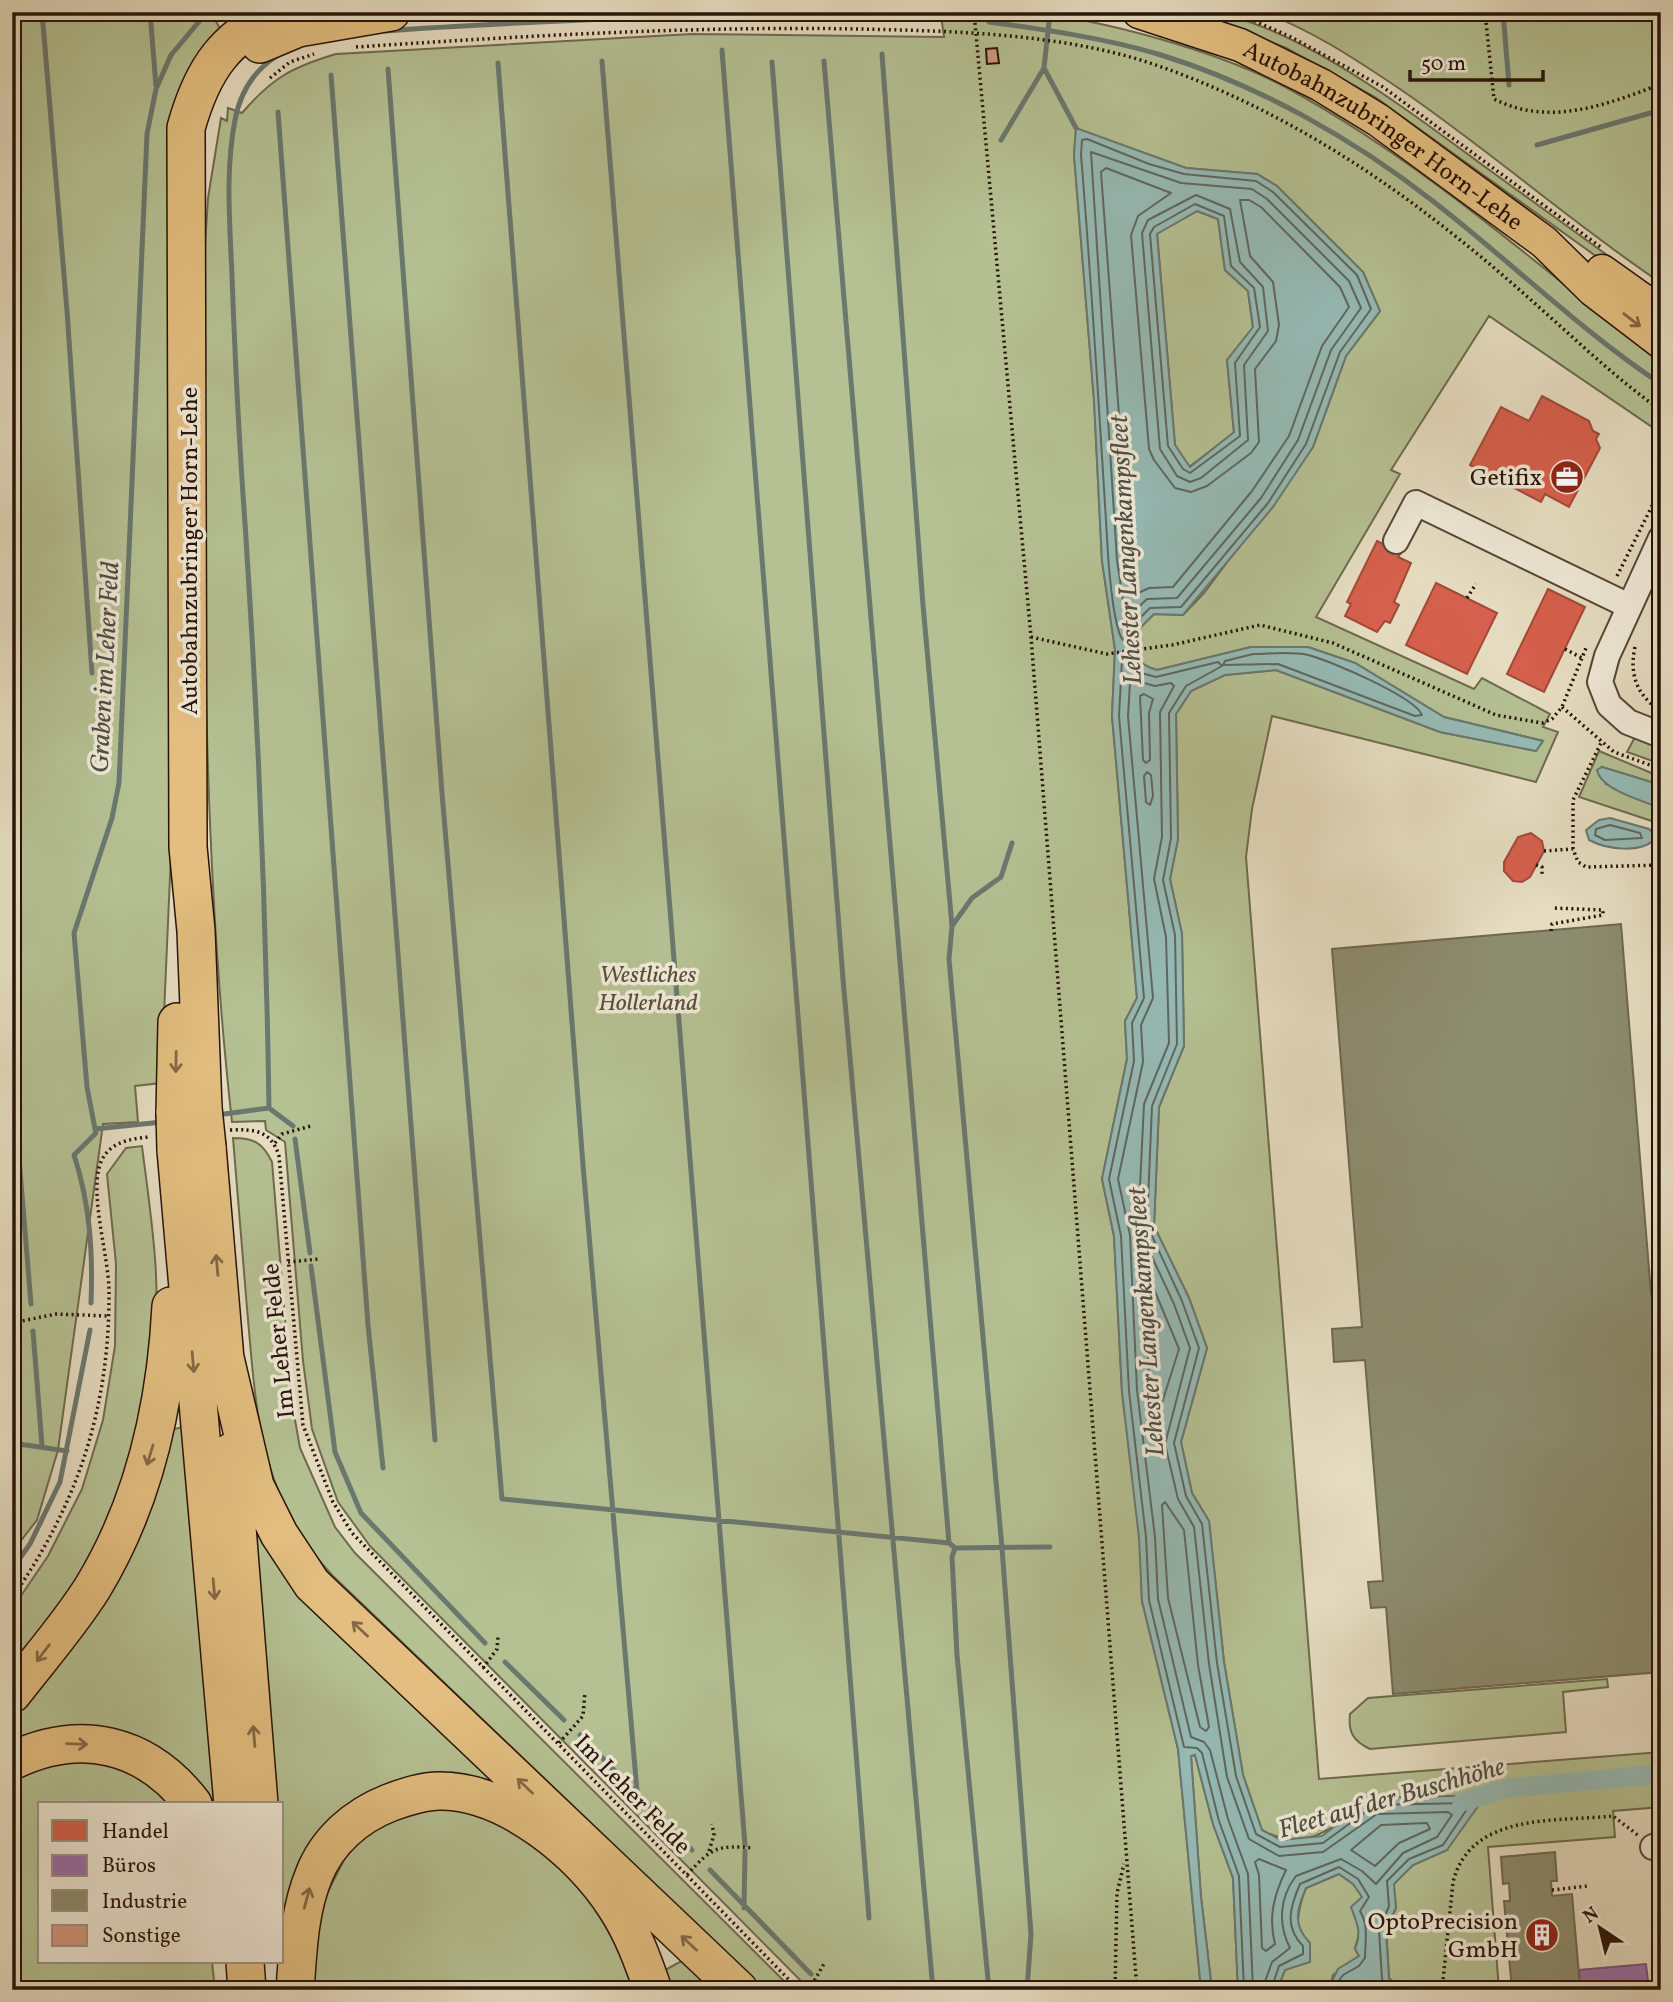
<svg xmlns="http://www.w3.org/2000/svg" width="1673" height="2002" font-family="Vollkorn,serif">
  <style>
    .green { fill: #b5c193; stroke: #6e6a4e; stroke-width: 2 }
    .water { fill: #96bbb6; stroke: #6a7870; stroke-width: 2; fill-rule: evenodd }
    .shops { fill: #d6604d; stroke: #a24938; stroke-width: 2 }
    .offices { fill: #9970ab; stroke: #77547a; stroke-width: 2 }
    .industry { fill: #8c8c6e; stroke: #6e684f; stroke-width: 2 }
    .lines { fill: none; stroke-linecap: round; stroke-linejoin: round }
    .shore { stroke: #5e675f; stroke-width: 2 }
    .stream { stroke: #6a7870; stroke-width: 5 }
    .canal { stroke: #96bbb6; stroke-width: 19 }
    .building { fill: #d4997c; stroke: #271308; stroke-width: 2 }
    .minor-casing { stroke: #574636; stroke-width: 28 }
    .major-casing { stroke: #271308; stroke-width: 35 }
    .highway-casing { stroke: #271308; stroke-width: 40 }
    .path { stroke: #271308; stroke-width: 3.5; stroke-dasharray: 2 3.5; stroke-linecap: butt }
    .minor { stroke: #efe9d7; stroke-width: 24 }
    .major { stroke: #e3be80; stroke-width: 32 }
    .highway { stroke: #e3be80; stroke-width: 37 }
    .highway-bridge-casing { stroke: #271308; stroke-width: 40; stroke-linecap: butt }
    .highway-bridge { stroke: #e3be80; stroke-width: 37 }
    .oneway { stroke: #856844 }
    .labels { text-anchor: middle; stroke-width: 7; stroke-linejoin: round; paint-order: stroke }
    .street-label { font-size: 24px; fill: #271308; stroke: #efe9d7 }
    .poi-label { font-size: 24px; fill: #271308; stroke: #efe9d7; text-anchor: end }
    .park-label { font-size: 24px; font-style: italic; fill: #595039; stroke: #efe9d7 }
    .water-label { font-size: 26px; font-style: italic; fill: #4e4e45; stroke: #efe9d7 }
  </style>
  <rect width="100%" height="100%" fill="#e6ddc1"/>
  <filter id="stains"><feTurbulence type="fractalNoise" baseFrequency=".00286" numOctaves="4"/><feColorMatrix values="0 0 0 0 .2 0 0 0 0 .09 0 0 0 0 .02 0 0 0 .5 -.17"/></filter>
  <radialGradient id="worn" r=".72"><stop offset=".6" stop-color="#630" stop-opacity="0"/><stop offset="1" stop-color="#630" stop-opacity=".3"/></radialGradient>
  <path class="green" d="M12,12h198l13,21 -17,19 -45,1031 -26,3 3,36 -35,2 -45,326 -21,70 -25,32z
    M893,12c44,0 89,-3 132,0 78,7 196,40 264,77 134,73 252,179 372,273v71l-172,-117 -98,154 9,4 -84,143 158,72 8,-11 68,36 -7,13 15,5 -22,50 -264,-66 -20,93 -6,48 73,922 342,-27v55l-48,4 2,26 -127,10 11,143h-99l-11,-12 -3,-49 10,-21 -3,-24 20,-19 34,-15 -75,-52c-36,27 -65,57 -110,32l-19,-55 -19,-113 -15,-141 -17,-28 -11,-51 26,-94 -18,-50 -35,-72 5,-119 25,-61 -2,-112 -12,-55 8,-40 -2,-125 15,-23 34,-16 51,-5 164,62 96,19 7,-10 -99,-24 -89,-54 -47,-16h-57l-94,23c-23,-6 -22,-15 -23,-36l20,-20 29,1 21,-22 109,-146 33,-91 34,-45 -17,-39 -86,-86 -20,-12 -71,-6 -110,-39 -2,26 20,245 8,161 13,88 -3,67 25,282 -12,23 2,38 -25,120 12,57 8,156 18,146 2,63 36,148 23,241h-391l-440,-444 -32,-44 -26,-73 -9,-68 -18,-219 -19,-12 -1,-9 -33,1c-32,-285 -28,-573 -28,-860l4,-64 13,-80 6,3 1,-13 14,5c30,-35 50,-46 94,-59l356,-20 252,3 -3,-22z
    M1197,12c86,0 222,107 291,157 58,42 115,83 173,125v9l-286,-206 -89,-49z
    M1263,12h398v271c-92,-62 -175,-136 -267,-198 -42,-28 -83,-55 -131,-73z
    M1197,211l21,8 7,51 23,21 5,37 -26,32 7,73 -45,34 -14,-22 -18,-212z
    M1635,737l26,9v18l-34,-12z
    M1599,751l62,26v8l-59,-18 4,17 55,24v16l-82,-27z
    M233,1138c21,0 30,5 39,24l20,241 8,45 35,79 20,26 438,437h-28l-432,-414c-75,-79 -77,-167 -86,-268 -5,-56 -9,-113 -14,-170z
    M142,1146c8,65 20,135 12,201 -5,49 -26,134 -48,179 -26,52 -61,100 -94,148v-65l36,-53 34,-67 21,-69 12,-74 1,-82 -9,-90 19,-26z
    M187,1426l33,378h-17l-37,-41 -154,-12v-38l19,-24 135,-258z
    M244,1468l19,52 236,264c-42,-16 -69,-9 -111,1l-106,159v-140h-12z
    M1607,1679l1,8 -45,5 3,40 -196,17c-17,-8 -22,-17 -20,-35l18,-16z
    M1195,1755l18,69 20,54 5,112h-26l-11,-93 -10,-141z
    M71,1757l44,7 42,18 16,22h-133v158h172l3,28h-203v-209l11,-8z
    M416,1809h44l41,14 39,25 41,38 60,97 50,-27 37,34h-415l4,-77 28,-55 26,-31z
    M1339,1874l14,10 10,13 -9,18c8,11 5,21 1,33l4,8 -26,19 -2,8 -15,7h-39l8,-20 9,-5c4,-27 1,-52 12,-77z"/>
  <path class="water" d="M1076,128l110,40 71,6 20,12 86,86 17,39 -34,45 -33,91 -40,60 -90,108 -29,-1 -20,20c1,21 1,30 23,36l94,-23h57l47,16 89,54 99,24 -7,10 -96,-19 -164,-62 -51,5 -34,16 -15,23 2,125 -8,40 12,55 2,112 -25,61 -5,119 35,72 18,50 -26,94 11,51 17,28 15,141 19,113 19,55 19,10 41,-4 50,-38 114,-3 -39,55 -34,15 -19,19 2,24 -10,21 3,49 11,12h-84l15,-7 7,-14 21,-13 -4,-7c7,-18 2,-25 -4,-42l11,-10 -9,-13 -14,-10 -33,14c-9,21 -14,37 4,55v19l-25,8 -8,20h-39l-5,-112 -20,-54 -18,-69 -4,1 10,141 11,93h-11l-23,-241 -36,-148 -3,-63 -17,-146 -8,-156 -12,-57 25,-120 -2,-38 12,-23 -25,-282 3,-67 -13,-88 -8,-161 -20,-245zM1197,211l21,8 7,51 23,21 5,36 -26,33 7,72 -44,35 -15,-22 -18,-211z
    M1602,767l59,18v23c-18,-7 -60,-18 -64,-38z
    M1610,818l39,11 8,8c-15,18 -51,12 -68,3l-3,-10 13,-10z"/>
  <path class="shops" d="M1542,396l47,25 4,10 6,3 -3,5 4,9 -31,59 -24,-13 -4,8 -71,-37 31,-58 28,14z
    M1377,541l24,12 -3,4 13,6 -17,39 5,3 -9,18 -5,-2 -8,11 -32,-16 6,-12 -4,-2z
    M1436,583l61,30 -30,61 -61,-29z
    M1548,589l37,18 -41,85 -37,-18z
    M1531,833l11,8 2,10 -14,26 -8,5 -9,-1 -9,-10v-9l14,-25z"/>
  <path class="offices" d="M1646,1964l3,26h-88l19,-4 -1,-16z"/>
  <path class="industry" d="M1621,924l30,370 10,-1v14l-9,1 9,101v263l-268,22 -7,-87 -15,1 -3,-26 15,-1 -18,-221 -31,2 -2,-33 30,-2 -30,-378z
    M1555,1852l2,29h-6l1,15 20,-2 8,92 -68,4 -8,-89h6l-1,-18 -6,1 -2,-27z"/>
  <g class="lines">
    <path class="shore" d="M1087,139l62,25 35,10 72,7 17,11 84,83 14,34 -31,43 -34,92 -38,59 -87,104 -31,1 -22,22 -4,11c-10,-7 -15,-72 -16,-87 -8,-133 -16,-266 -27,-399l1,-15z
      M1091,152l90,31 71,6 15,10 82,82 12,27 -30,42 -33,90 -37,58 -84,100 -30,1 -19,18 -3,-3 -8,-54z
      M1106,168l65,25 -33,23 -7,19 18,214 5,11 21,28 16,4 16,-6 44,-33 8,-11 -4,-73 21,-28 3,-16 -6,-43 -23,-26 -10,-56h9l12,7 79,80 9,20 -27,39 -33,90 -37,55 -79,96 -24,1 -13,6 -4,-3 -31,-419z
      M1196,195l34,14 10,53 23,25 5,44 -24,34 4,75 -47,38 -11,4 -13,-6 -17,-27 -18,-216 6,-13z
      M1195,204l29,12 7,50 23,22 6,39 -25,36 5,73 -50,37 -7,-4 -15,-23 -18,-212 4,-7z
      M1253,654c17,0 37,-3 55,1 21,5 107,42 114,60l-7,1 -137,-52 -55,1 2,-4z
      M1144,694l9,5 -4,14 1,47 -4,3 -3,-3 -3,-64z
      M1147,772l4,3 2,21 -3,9 -4,-3 -2,-26z
      M1610,825l30,8 2,5 -37,2 -10,-5 1,-6z
      M1145,1275l4,2 30,72 -24,76 -3,-3 -9,-143z
      M1165,1502l19,28 14,135 11,62 -3,4 -6,-4 -32,-129 -6,-93z
      M1427,1823l3,6 -31,14 -24,23 -24,-16 30,-25z
      M1259,1859l27,11c-12,25 -18,47 -11,74l-9,7 -4,-3 -3,-73 -4,-13z
      M1244,1990l-5,-114 -20,-55 -17,-68 -5,-5 -13,-1 -35,-147 -3,-63 -17,-146 -8,-155 -12,-57 25,-118 -2,-38 12,-25 -25,-282 3,-56 3,-3 13,15 18,5 62,-15 4,4 -36,20 -17,27 2,125 -8,42 12,55 2,109 -25,62 -5,119 35,76 17,47 -25,95 12,53 16,28 15,139 19,113 20,58 24,13 43,-4 52,-38 90,-2 4,3 -26,39 -34,14 -22,22 2,25 -10,24 3,49 8,11
      M1253,1990l-5,-116 -20,-55 -18,-69 -6,-8 -13,-5 -33,-138 -3,-62 -18,-147 -7,-155 -12,-56 25,-117 -2,-37 12,-27 -25,-282 2,-33 3,-3 22,6 16,-3 3,3 -14,26 2,125 -8,42 12,58 3,106 -25,61 -6,123 36,77 16,44 -25,96 13,55 16,28 15,137 18,113 22,62 30,17 44,-4 54,-38 71,-2 4,3 -15,22 -34,16 -27,31 -14,-13 -21,-12 -45,17c-17,22 -18,49 -6,72l-18,14 -10,28
      M1271,1990l8,-24 24,-12v-8c-19,-19 -13,-39 -3,-62l39,-17 19,12 11,18 -9,14c9,15 5,31 5,47l-6,8 -16,9 -11,15"/>
    <path class="stream" d="M42,12l25,299 25,362
      M150,12l6,74
      M785,12l173,7
      M1503,12l6,73
      M989,22c58,8 116,16 172,33 97,30 193,84 273,147 76,59 146,128 227,182
      M1049,22l-5,46 32,60
      M384,31c117,-9 233,-11 350,-19
      M722,50l147,1868
      M882,54l41,551 29,321
      M602,61l143,1784
      M824,61l125,1482
      M772,62l71,917 90,1011
      M498,63l85,1102 54,626
      M388,69l54,724 60,706 447,44 6,5 95,-1
      M331,75l104,1365
      M278,112l90,1213 15,143
      M1001,140l43,-72
      M1537,145l124,-35
      M1012,843l-11,34 -29,21 -20,28 -3,33 53,589 29,386 -4,56
      M12,1073l19,231
      M269,1108c-3,-195 -11,-390 -24,-585 -6,-82 -10,-165 -13,-247 -2,-51 -7,-105 3,-156 5,-27 18,-49 42,-64
      M217,1115l52,-7 24,18
      M95,1129l-8,-42 -13,-154 38,-115 7,-35 28,-649 9,-45 15,-34 36,-43
      M95,1129l67,-7
      M295,1139l15,114
      M311,1266l24,186 26,61 124,130
      M91,1303c2,-51 -1,-99 -17,-148l22,-22 -1,-4
      M33,1331l9,115
      M12,1443l55,8
      M955,1548l-3,9 5,98 32,335
      M12,1569l18,-25 30,-62 30,-152
      M505,1662l59,58
      M580,1735l112,115
      M710,1870l101,104
      M744,1908l1,-57
      M828,1988l2,2"/>
    <path class="canal" d="M1462,1802l47,-14 152,-14"/>
  </g>
  <path class="building" d="M997,48l2,15 -12,1 -1,-15z"/>
  <g class="lines">
    <g class="minor-casing">
      <path id="minor" d="M1661,538l-54,118 -7,26 9,23 19,17 33,13
        M1396,541l20,-38 213,103
        M1653,1847l8,-3"/>
    </g>
    <g class="major-casing">
      <g id="major">
        <path id="s1" d="M1139,12l101,33 81,40 57,35 166,122 49,48 68,52"/>
        <path d="M1602,271l59,42"/>
      </g>
    </g>
    <g class="highway-casing">
      <path id="highway" d="M260,44l38,-16 93,-16
        M203,1108l-7,-177 -8,-84 -2,-719c16,-58 40,-95 98,-116
        M175,1113l2,-91
        M207,1147l20,236
        M176,1150l57,654
        M225,1358l30,128 24,48 33,50 427,406
        M231,1452l28,352
        M12,1694c27,-35 58,-70 81,-107 52,-86 73,-182 78,-281
        M12,1761c69,-33 134,-18 181,43
        M245,1962l2,28
        M295,1990c3,-39 4,-79 19,-115 13,-34 42,-59 75,-72 16,-6 33,-12 51,-12 68,0 141,62 176,116 17,26 27,54 37,83"/>
    </g>
    <path class="path" d="M974,12l57,625 106,1353
      M1234,12l57,25 92,50 219,161
      M1485,12l9,87c55,28 112,6 167,-15
      M356,47c168,-11 334,-21 503,-18 91,2 187,4 275,29 76,23 151,61 217,103 64,41 124,89 180,139 41,36 80,74 124,106h6
      M270,78l20,-16 24,-8
      M1617,576l44,-88
      M1467,598l9,-14
      M1031,637l76,17 65,-9 88,-20 73,18 163,72 46,8 10,-4 10,-12 24,-59
      M1635,647c-6,27 2,48 24,63
      M1565,649l17,9
      M1562,707l52,45 47,17
      M1573,849v-49l29,-59
      M1544,851l29,-2 5,13 8,5 75,-2
      M1536,865l6,2v7
      M1551,931l1,-7 51,-9v-5l-51,-2
      M230,1130c24,-1 41,0 49,26l24,269 30,77 19,31 447,457
      M275,1143l7,-9 29,-8
      M288,1262l31,-3
      M12,1323l44,-9 52,2
      M12,1598c67,-96 98,-192 97,-309 -1,-34 -18,-90 -10,-121 6,-25 29,-29 50,-31
      M483,1668l14,-19 1,-12
      M559,1743l24,-27 2,-24
      M709,1851l5,-16 -2,-11
      M687,1875c25,-28 30,-30 67,-27
      M1552,1890l36,-4
      M809,1990l16,-28
      M1115,1990l2,-97 7,-29
      M1442,1990l11,-108c18,-70 102,-60 160,-66l26,20"/>
    <use href="#minor" class="minor"/>
    <use href="#major" class="major"/>
    <use href="#highway" class="highway"/>
    <g class="highway-bridge-casing">
      <path id="highway-bridge" d="M203,1108l4,39
        M175,1113l1,37"/>
    </g>
    <use href="#highway-bridge" class="highway-bridge"/>
  </g>
  <defs><path id="oneway-shaft" d="M-6 0H5M1.5-3L5.5 0L1.5 3" fill="none" stroke-width="1.6" stroke-linecap="round" stroke-linejoin="round" transform="scale(1.75)"/></defs>
  <g class="oneway">
    <use href="#oneway-shaft" transform="translate(1632 320) rotate(38)"/>
    <use href="#oneway-shaft" transform="translate(176 1062) rotate(91)"/>
    <use href="#oneway-shaft" transform="translate(217 1265) rotate(-95)"/>
    <use href="#oneway-shaft" transform="translate(193 1362) rotate(85)"/>
    <use href="#oneway-shaft" transform="translate(150 1455) rotate(107)"/>
    <use href="#oneway-shaft" transform="translate(214 1589) rotate(85)"/>
    <use href="#oneway-shaft" transform="translate(360 1629) rotate(-137)"/>
    <use href="#oneway-shaft" transform="translate(43 1653) rotate(127)"/>
    <use href="#oneway-shaft" transform="translate(254 1736) rotate(-95)"/>
    <use href="#oneway-shaft" transform="translate(77 1744) rotate(2)"/>
    <use href="#oneway-shaft" transform="translate(525 1786) rotate(-136)"/>
    <use href="#oneway-shaft" transform="translate(307 1898) rotate(-75)"/>
    <use href="#oneway-shaft" transform="translate(689 1943) rotate(-137)"/>
  </g>
  <defs>
    <g id="office-disc" transform="scale(1.75)"><circle r="9.5" fill="#8f2418" stroke="#efe9d7"/><path d="M-6-3h4V-5.5h4V-3h4V5H-6ZM-1-4.5V-3h2v-1.5ZM-6 0V1H6V0Z" fill="#fff"/></g>
    <g id="building-disc" transform="scale(1.75)"><circle r="9.5" fill="#8f2418" stroke="#efe9d7"/><path d="M-4-6H4V6H1V3H-1V6H-4ZM-2.5-4.3h1.7v1.8h-1.7ZM.8-4.3h1.7v1.8H.8ZM-2.5-1h1.7V.8h-1.7ZM.8-1h1.7V.8H.8Z" fill="#fff"/></g>
  </defs>
  <g fill-rule="evenodd">
    <use href="#office-disc" x="1567" y="477"/>
    <use href="#building-disc" x="1542" y="1935"/>
  </g>
  <g class="labels">
    <g class="street-label">
      <text dy="8" stroke="none"><textPath href="#s1" startOffset="276">Autobahnzubringer Horn-Lehe</textPath></text>
      <text transform="translate(189 551) rotate(-90)" y="8">Autobahnzubringer Horn-Lehe</text>
      <text transform="translate(278 1341) rotate(-96)" y="8">Im Leher Felde</text>
      <text transform="translate(633 1794) rotate(46)" y="8">Im Leher Felde</text>
    </g>
    <g class="poi-label">
      <text x="1542" y="485">Getifix</text>
      <text x="1518" y="1929">OptoPrecision<tspan x="1518" dy="28">GmbH</tspan></text>
    </g>
    <g class="park-label">
      <text x="648" y="982">Westliches<tspan x="648" dy="28">Hollerland</tspan></text>
    </g>
    <g class="water-label">
      <text transform="translate(1125 550) rotate(-93)" y="9">Lehester Langenkampsfleet</text>
      <text transform="translate(104 667) rotate(-87)" y="9">Graben im Leher Feld</text>
      <text transform="translate(1145 1322) rotate(-94)" y="9">Lehester Langenkampsfleet</text>
      <text transform="translate(1391 1797) rotate(-16)" y="9">Fleet auf der Buschhöhe</text>
    </g>
  </g>
  <rect width="1673" height="2002" fill="none" stroke="#e6ddc1" stroke-width="42"/>
  <rect x="14" y="14" width="1645" height="1974" fill="none" stroke="#271308" stroke-width="3.5"/>
  <rect x="21" y="21" width="1631" height="1960" fill="none" stroke="#271308" stroke-width="2"/>
  <rect x="38" y="1802" width="245" height="161" fill="#efe9d7" stroke="#9f9384" stroke-width="2"/>
  <rect x="52" y="1820" width="35" height="21" fill="#d6604d" stroke="#9f9384" stroke-width="2"/>
  <text x="102" y="1838" font-size="21" fill="#271308">Handel</text>
  <rect x="52" y="1855" width="35" height="21" fill="#9970ab" stroke="#9f9384" stroke-width="2"/>
  <text x="102" y="1872" font-size="21" fill="#271308">Büros</text>
  <rect x="52" y="1890" width="35" height="21" fill="#8c8c6e" stroke="#9f9384" stroke-width="2"/>
  <text x="102" y="1908" font-size="21" fill="#271308">Industrie</text>
  <rect x="52" y="1925" width="35" height="21" fill="#d4997c" stroke="#9f9384" stroke-width="2"/>
  <text x="102" y="1942" font-size="21" fill="#271308">Sonstige</text>
  <g transform="translate(1600 1928) rotate(325)" stroke="#efe9d7" stroke-width="5" paint-order="stroke">
  <path d="M0-5L12 26L0 18L-12 26Z" fill="#271308"/>
  <text y="-10" font-size="19" font-weight="bold" text-anchor="middle" fill="#271308">N</text>
  </g>
  <path d="M1410 70v10h133v-10" fill="none" stroke="#271308" stroke-width="3.5"/>
  <text x="1421" y="70" font-size="21" fill="#271308" stroke="#efe9d7" stroke-width="5" paint-order="stroke">50 m</text>
  <rect width="100%" height="100%" filter="url(#stains)"/>
  <rect width="100%" height="100%" fill="url(#worn)"/>
</svg>
